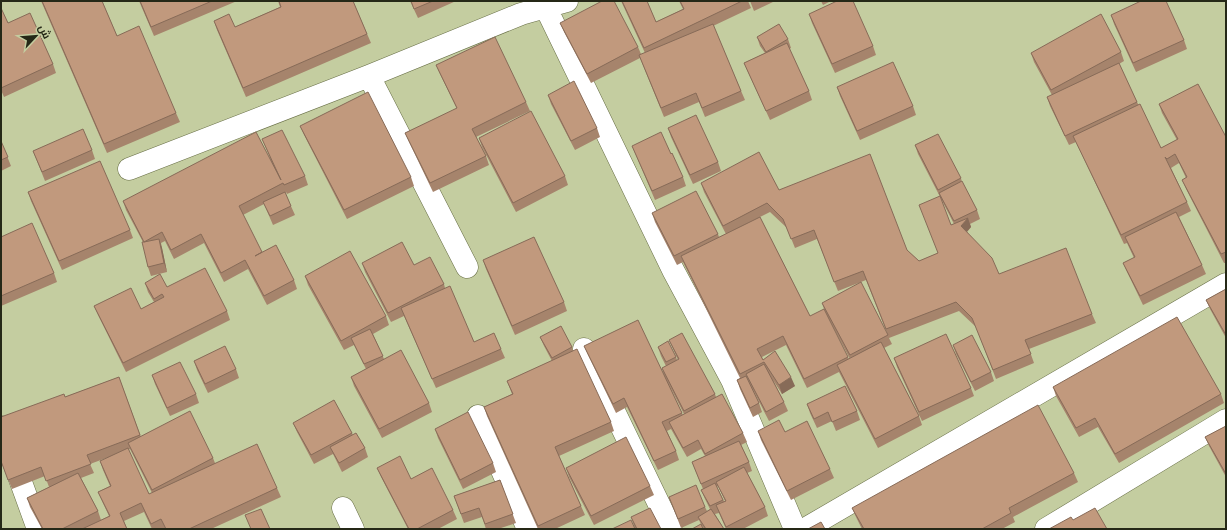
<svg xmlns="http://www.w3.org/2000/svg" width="1227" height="530" font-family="'Source Serif 4',Cairo,serif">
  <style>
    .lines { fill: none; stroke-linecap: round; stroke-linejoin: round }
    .minor-casing { stroke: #666d44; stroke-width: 23 }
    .minor { stroke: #fff; stroke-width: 22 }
    .wall { fill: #a6846c; fill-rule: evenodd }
    .shaded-wall { fill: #876b58 }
    .building { fill: #c1997d; stroke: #876b58 }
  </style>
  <rect width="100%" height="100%" fill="#c4cda0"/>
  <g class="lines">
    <g class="minor-casing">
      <path id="minor" d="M546,8l127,262 59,110 63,149
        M369,76l98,191
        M129,169l240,-93 152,-62 46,-13
        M584,349l87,180
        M478,416l50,113
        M1,427l37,102
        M343,508l10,21
        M805,529l421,-245
        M1046,529l180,-109"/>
    </g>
    <use href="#minor" class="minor"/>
  </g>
  <path class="wall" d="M41,1h61l15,35 59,77 4,9 -73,31z
    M139,1h98l-83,35z
    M278,1h75l18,42 -125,54 -29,-67 -3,-9 21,6 45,-20z
    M410,1h46l-38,17z
    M621,1h26l9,21 27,-13 -4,-8h69l3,7 -38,18 32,74 -40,17 -6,-15 -35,15 -24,-59 -49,25 -27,-51 -4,-9 78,24 3,7 4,-1z
    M750,1h25l-21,10z
    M821,1h10l-8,4z
    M1,8l7,15 45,41 3,9 -52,24 -3,-7z
    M809,14l64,32 3,9 -41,18 -23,-50z
    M1111,15l73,25 3,9 -51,23 -22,-48z
    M757,37l31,2 3,9 -2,1 20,42 3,9 -42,20 -22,-48 -4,-9 21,-10 -5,-7z
    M1121,52l3,9 -5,3 19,40 23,44 16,-8 -15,-27 -3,-9 67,33v126h-2l-38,-74 -4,-9 4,-2 -7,-15 -8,5 16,34 4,9 -12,6 23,48 4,9 -63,31 -16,-33 -4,-9 11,-5 -7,-15 -3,1 -48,-102 -7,3 -19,-39 -3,-9 5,-2 -18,-33 -3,-9z
    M436,65l90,37 4,9 -54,26 10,19 3,9 -56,27 -24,-50 -4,-9 52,-24 -17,-35z
    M837,87l76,19 3,9 -56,25 -20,-44z
    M548,95l49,33 3,9 -25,13 -24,-46z
    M300,126l111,51 3,9 -67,33 -43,-84z
    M668,128l50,34 3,9 -28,13 -22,-47z
    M479,138l86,38 3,9 -52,27 -34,-65z
    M262,139l43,37 3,9 -21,9 -1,-2 -1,1 10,22 -22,10 -9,-21 -21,11 19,38 32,27 3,9 -30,16 -19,-36 -24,13 -20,-39 -30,16 -9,-18 -4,2 1,5 5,24 -16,4 -3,-9 -5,-25 -17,-32 -3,-9 151,-33 -8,-20z
    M1,141l10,25 -10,5z
    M915,145l46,33 1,5 15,27 3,9 -10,5 1,3 -4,5 32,42 93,40 4,9 -67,26 5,14 -38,16 -20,-52 -17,-16 -70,27 3,6 -8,4 35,68 3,9 -44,23 -39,-76 -32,16 -21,-43 -24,12 1,3 32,26 -13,8 -9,-14 11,22 4,9 -19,10 -17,-33 7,15 3,9 -9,5 -13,-28 -3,-9 3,-2 -57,-116 -6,3 -22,-43 -3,-9 66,21 1,3 7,-3 -22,-42 -3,-9 78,7 128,60 12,11 19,-8 13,-28 3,-1 -36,-70zM770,212l17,16 8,20 22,-9 21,52 28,-11 21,53 -65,-30 3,9 25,47h-1l-1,-2 -38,-41 -50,-99z
    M632,146l51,31 3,9 -31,14z
    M92,150l3,9 -50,22 -12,-30z
    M28,192l102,38 3,8 -71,32 -31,-69z
    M1,237l53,36 3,9 -56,24z
    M483,260l81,42 3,9 -52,24 -29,-66z
    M362,263l52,2 30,19 1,4 29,54 27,7 4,9 -69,30 -32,-72 -13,6 -26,-50z
    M305,276l81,40 3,9 -16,9 11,25 45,44 3,9 -50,26 -28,-52 -3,-9 15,-8 -12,-24 -10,5 -36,-65z
    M145,283l22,4 60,24 3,9 -104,52 -28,-57 -4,-9 47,3 13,-7 -6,-10z
    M1226,289v49l-16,-29 -4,-9z
    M540,337l32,10 1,4 38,71 3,9 -55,25 22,50 4,9 -30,14h-17l-51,-113 -3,-9 28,-13 -5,-13 45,-20 -8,-15z
    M669,340l46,54 1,3 27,36 4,9 -6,3 8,17 3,9 -5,2 18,34 3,9 -25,13h-17l-7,-16 -4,1 9,15h-20l-2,-3 -3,-6 -18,8 -12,-31 36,10 2,4 3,-2 -5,-10 -4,-9 2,-1 -11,-27 13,-6 -4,-7 -14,8 -16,-28 -4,2 9,20 3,9 -21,10 -31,-63 -11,6 -28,-58 -4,-9 80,30 -2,-8 4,-2 -5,-10 -3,-9 18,10 1,3h1l-5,-11zM667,381l17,33 -1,1 -1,-2zM718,486l7,15h-1l-7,-14z
    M953,345l38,27 3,9 -19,10 -19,-37z
    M894,358l77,30 3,8 -52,25 -25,-54z
    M194,361l42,8 3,9 -31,15 -11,-23z
    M152,375l44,19 3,9 -29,13 -15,-32z
    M119,377l22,60 72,21 2,5 62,25 4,9 -70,32h-46l-1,-1 -2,1h-10l-8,-17 -20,9 3,8h-85l-12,-22 -3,-9 22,-11 -4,-11 -33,13 -11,-27 64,-65zM130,449l22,44 -3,1 -21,-44zM109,457l-9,4 3,9 7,16 -12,6 4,9 7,15 -22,11 14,-7 -3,-9 -17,-33 13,-5 -4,-9z
    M1053,387l168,7 3,9 -105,60 -21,-36 -19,10 -23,-41z
    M807,404l50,7 3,9 -24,11 -4,-10 -15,7 -7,-15z
    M293,423l59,10 1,2 12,13 3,9 -26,15 -9,-18 -19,10 -17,-32z
    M1226,426v51l-17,-31 -4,-9z
    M435,429l58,34 3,9 -33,17 -25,-51z
    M758,431l27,1 45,37 4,9 -43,22 -30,-60z
    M377,468l34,11 42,31 4,9 -19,10h-30l-27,-52z
    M566,468l84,18 4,9 -60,30 -25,-48z
    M1074,473l4,9 -65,35 2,5 -13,7h-140l-6,-12 -4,-9z
    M500,480l16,43 -18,6h-12l-4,-12 -18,6 -10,-27z
    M631,517l30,12h-26z"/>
  <path class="shaded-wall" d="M968,218l3,9 -7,8 -3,-9z
    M159,239l3,9 5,24 -3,-9z
    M791,377l4,9 -13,8 -3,-9z"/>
  <path class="building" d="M42,1h60l15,35 22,-10 37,87 -72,31z
    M140,1h72l-61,26z
    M279,1h74l14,33 -124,54 -29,-67 15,-7 6,13 46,-20z
    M411,1h22l-19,8z
    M602,1h12l24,46 -51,27 -27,-51z
    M622,1h25l9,21 28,-13 -4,-8h62l-98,47z
    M837,1h16l20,45 -41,18 -23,-50z
    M1141,1h25l18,39 -51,23 -22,-48z
    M1,8l7,15 22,-10 23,51 -52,24z
    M1101,14l20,38 -70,38 -20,-37z
    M713,24l28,67 -39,17 -6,-15 -35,15 -22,-53z
    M779,24l9,15 -22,13 -9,-15z
    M495,37l31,65 -54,27 14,27 -56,27 -25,-50 52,-25 -21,-43z
    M787,43l22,48 -43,20 -22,-48z
    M893,62l20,44 -56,25 -20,-44z
    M1119,63l18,39 -72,34 -18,-39z
    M574,81l23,47 -26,13 -23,-46z
    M1198,84l28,53v115l-5,2 -39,-74 5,-3 -12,-23 -8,5 -2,-2 22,45 -66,33 -48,-99 67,-32 21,44 17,-9 -19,-35z
    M368,92l43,85 -67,33 -44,-84z
    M531,111l34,65 -52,27 -34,-65z
    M696,115l22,47 -28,13 -22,-47z
    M83,129l9,21 -50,22 -9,-21z
    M282,130l23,46 -21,9 -1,-2 -44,23 23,46 -7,4 21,-11 18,35 -30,16 -19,-36 -24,13 -20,-39 -30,16 -9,-18 -18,10 15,-3 5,24 -16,4 -6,-25h2l-21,-41 133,-69 25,48 -19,-41z
    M661,132l10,22 1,-1 11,24 -31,14 -20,-45z
    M938,134l23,44 -23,12 -23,-45z
    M1,141l7,16 -7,3z
    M759,152l20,38 91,-36 37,96 12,11 19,-8 -19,-48 21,-9 11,29 17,-7 -7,8 31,32 7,16 67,-26 26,66 -67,26 6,14 -38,16 -21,-52 -16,-16 -70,27 -23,-58 -29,11 -20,-52 -23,9 -8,-20 -16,-16 -44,23 -22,-43z
    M100,161l30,69 -71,31 -31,-69z
    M962,181l15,29 -23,11 -15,-28z
    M696,191l22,43 -44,22 -22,-43z
    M285,192l6,14 -21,10 -7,-14z
    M1176,212l26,53 -62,31 -17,-33 12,-6 -10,-20z
    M760,217l50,99 14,-7 24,48 -44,22 -21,-43 -26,13 6,11 12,-9 16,26 -12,8 -15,-23 -24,12 -59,-118z
    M32,223l22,50 -53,23v-59z
    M534,237l30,65 -52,24 -29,-66z
    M402,242l12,23 16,-8 14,27 -56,29 -26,-50z
    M350,251l36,65 -45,25 -36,-65z
    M205,268l22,43 -104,52 -29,-57 37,-18 10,21 23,-12 -2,-3 -8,5 -9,-16 15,-9 7,13z
    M861,282l27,53 -38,20 -28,-52z
    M450,286l24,56 20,-9 7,16 -69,30 -31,-71z
    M1226,289v46l-20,-35z
    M1177,317l44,77 -106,60 -20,-36 -19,10 -23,-41z
    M638,320l44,93 -20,9 14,29 -22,10 -30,-63 -11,6 -29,-58z
    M561,326l11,21 -20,11 -12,-21z
    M370,329l13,27 -19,8 -13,-26z
    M682,333l33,61 -31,17 -22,-43 17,-9 -10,-19z
    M946,334l25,54 -52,24 -25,-54z
    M972,335l19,37 -20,10 -18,-37z
    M668,341l8,16 -10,5 -8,-15z
    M881,342l38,74 -44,23 -38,-74z
    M225,346l11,23 -31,15 -11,-23z
    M577,349l34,73 -56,25 26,59 -43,20 -54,-119 29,-13 -6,-13z
    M401,350l28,53 -50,26 -28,-52z
    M180,362l16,32 -29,14 -15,-33z
    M764,364l20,38 -18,10 -20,-38z
    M746,376l13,27 -9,5 -13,-28z
    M119,377l21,58 -53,20 4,9 -45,17 -5,-14 -33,13 -7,-19v-44l63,-23 1,3z
    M845,386l12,25 -25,11 -4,-10 -14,7 -7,-15z
    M722,394l21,39 -38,21 -7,-14 -15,8 -14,-26z
    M334,400l18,33 -41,22 -18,-32z
    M1038,405l36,68 -65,35 2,5 -29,16h-118l-12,-21z
    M190,411l23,47 -61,32 -24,-47z
    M468,412l25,51 -33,17 -25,-51z
    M779,420l6,12 22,-11 23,48 -43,22 -29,-60z
    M1226,426v48l-21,-37z
    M356,433l9,15 -26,15 -9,-16z
    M626,437l24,49 -59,30 -25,-48z
    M739,441l10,21 -48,22 -9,-22z
    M257,444l20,44 -88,41h-23l-5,-10 -10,5 -10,-21 -21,10 7,16h-45l28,-13 -12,-24 13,-6 -11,-25 28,-13 21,46z
    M400,456l11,23 21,-11 21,42 -36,19h-8l-32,-61z
    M744,467l21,40 -39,20 -10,-22 10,-4 -10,-19z
    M78,473l20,38 -36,18h-19l-16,-31z
    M500,480l13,34 -28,10 -6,-16 -18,6 -7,-18z
    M715,483l8,17 -13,6 -9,-16z
    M696,485l9,22 -27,12 -9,-22z
    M650,508l11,21h-24l-6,-12z
    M1095,508l12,21h-58l22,-12 2,3z
    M261,509l9,20h-19l-6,-14z
    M711,509l13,20h-18l-8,-12z
    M631,520l4,9h-23z
    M821,522l4,7h-17z
    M701,524l2,5h-11z"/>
  <rect width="1227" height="530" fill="none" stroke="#252817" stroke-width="4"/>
  <g transform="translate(36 36) rotate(64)" stroke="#c4cda0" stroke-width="3" paint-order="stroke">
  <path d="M0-3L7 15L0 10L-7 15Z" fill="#252817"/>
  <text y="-6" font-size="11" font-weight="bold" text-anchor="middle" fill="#252817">ش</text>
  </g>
</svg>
